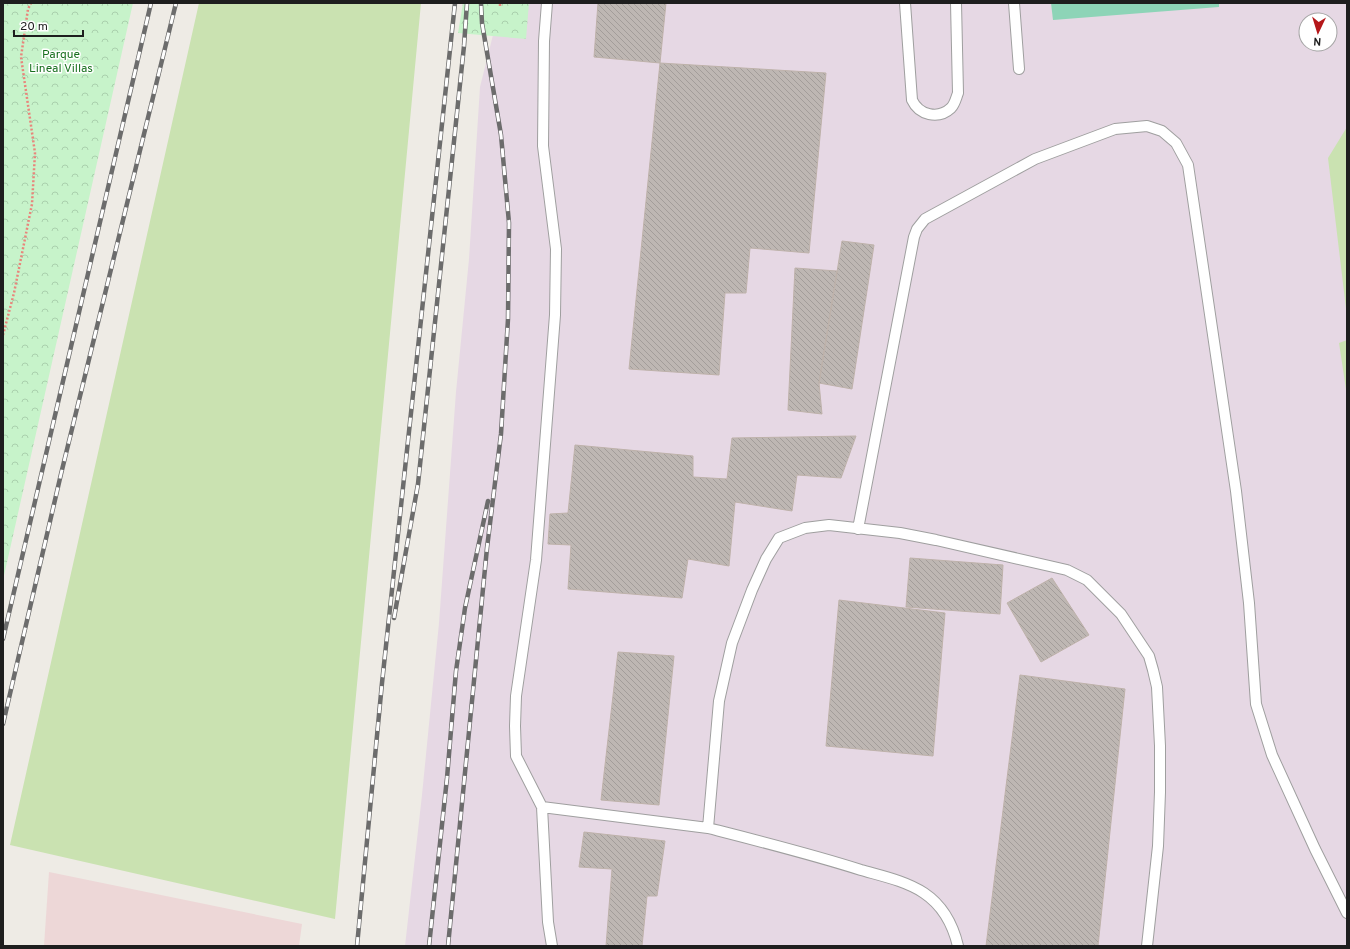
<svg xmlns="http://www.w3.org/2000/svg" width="1350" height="949" font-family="Overpass,sans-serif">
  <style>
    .commercial { fill: #edd7d7 }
    .industrial { fill: #e6d8e4; fill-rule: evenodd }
    .grass { fill: #cae2b1 }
    .park { fill: url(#park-crowns) }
    .pitch { fill: #8dd4b7 }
    .building { fill: url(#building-back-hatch); stroke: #beb2aa }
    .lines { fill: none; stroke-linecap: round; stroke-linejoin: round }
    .lane-casing { stroke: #9f9f9f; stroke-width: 12 }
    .path { stroke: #e9857b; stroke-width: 2.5; stroke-dasharray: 2 2; stroke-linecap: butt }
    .lane { stroke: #fff; stroke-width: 10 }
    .rail-casing { stroke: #6c6c6c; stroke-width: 4.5 }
    .rail { stroke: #fff; stroke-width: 3; stroke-dasharray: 9; stroke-linecap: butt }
    .labels { text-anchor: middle; stroke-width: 3; stroke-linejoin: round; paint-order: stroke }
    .park-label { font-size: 12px; fill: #18701e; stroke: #fff }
  </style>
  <defs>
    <pattern id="park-crowns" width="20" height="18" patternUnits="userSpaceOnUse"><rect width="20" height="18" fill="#c7f3ca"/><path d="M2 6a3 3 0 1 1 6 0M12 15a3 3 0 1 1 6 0" fill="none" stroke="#aad0ad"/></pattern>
    <pattern id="building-back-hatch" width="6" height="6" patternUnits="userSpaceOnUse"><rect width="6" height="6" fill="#beb7b3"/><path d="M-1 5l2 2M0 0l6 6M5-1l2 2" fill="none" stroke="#a39d9a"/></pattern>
  </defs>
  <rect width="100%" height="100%" fill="#eeebe5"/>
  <path class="commercial" d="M49,872l253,52 -3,22h-255z"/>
  <path class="industrial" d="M501,3h846v943h-942l17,-151 17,-172 17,-231 13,-133 11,-172zM1306,20h24v24h-24z"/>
  <path class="grass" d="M199,3h222l-86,916 -325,-74z
    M1347,127v190l-19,-159z
    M1347,340v56l-8,-53z"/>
  <path class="park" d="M3,3h130l-130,577z
    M463,3h66l-3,36 -68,-6z"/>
  <path class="pitch" d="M1051,3h168v4l-166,13z"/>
  <path class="building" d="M598,3h68l-6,60 -66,-6z
    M660,63l166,10 -17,180 -59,-5 -4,45h-21l-6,82 -90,-6z
    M842,241l32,4 -22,144 -33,-6z
    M795,268l42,3 -18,112 3,31 -34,-4z
    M856,436l-15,42 -44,-3 -5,36 -57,-9 -6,64 -41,-7 -6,39 -114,-9 3,-44 -23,-1 2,-30 18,-1 7,-68 118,11v21l34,2 5,-41z
    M910,558l93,7 -3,49 -94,-7z
    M1052,578l37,57 -48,27 -34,-59z
    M839,600l106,13 -12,143 -107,-10z
    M618,652l56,4 -15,149 -58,-5z
    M1020,675l105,14 -27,257h-112z
    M584,832l81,9 -8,55h-10l-5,50h-36l6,-77 -33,-2z"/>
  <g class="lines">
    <g class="lane-casing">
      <path id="lane" d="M547,3l-3,38 -1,105 13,103 -1,66 -19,245 -20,136 -1,30 1,30 26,51 166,21 11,-127 13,-58 20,-53 14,-31 13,-21 26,-10 24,-3 71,8 36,7 131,30 20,10 34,34 28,42 4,14 4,17 3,59v46l-2,54 -11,100
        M905,3l7,97c7,15 26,20 39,8 4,-4 5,-10 7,-15l-2,-90
        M1014,3l5,66
        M858,529l56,-292 3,-8 8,-10 110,-60 80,-30 32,-3 15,5 14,12 12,22 48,326 13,112 7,101 16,51 43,94 32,64
        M542,807l6,115 4,24
        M708,828c51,13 103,26 153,42 21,6 45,11 63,23 18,12 29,32 34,53"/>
    </g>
    <path class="path" d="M500,6v-3
      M3,335l11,-42 18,-89 3,-51 -14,-96 7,-48 3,-6"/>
    <use href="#lane" class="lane"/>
    <g class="rail-casing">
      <path id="rail" d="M394,618l24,-134 46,-438 3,-43
        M3,639l148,-636
        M3,724l58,-250 115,-471
        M357,946l25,-263 73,-680
        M429,946l18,-168 9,-107 9,-63 23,-107
        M448,946l39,-398 14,-114 7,-115 1,-96 -8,-88 -19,-112 -1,-20"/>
    </g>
    <use href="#rail" class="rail"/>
  </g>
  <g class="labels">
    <g class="park-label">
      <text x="61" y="58">Parque<tspan x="61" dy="14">Lineal Villas</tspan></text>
    </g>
  </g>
  <rect width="1350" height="949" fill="none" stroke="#1e1e1e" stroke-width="8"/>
  <g transform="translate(1318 32) rotate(184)"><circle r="19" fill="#ffffff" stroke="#a5a5a5"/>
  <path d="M0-3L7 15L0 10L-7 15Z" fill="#b5171a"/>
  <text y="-6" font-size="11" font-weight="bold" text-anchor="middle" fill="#1e1e1e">N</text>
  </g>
  <path d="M14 30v6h69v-6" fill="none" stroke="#1e1e1e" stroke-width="2"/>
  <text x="20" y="30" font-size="12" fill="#1e1e1e" stroke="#ffffff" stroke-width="3" paint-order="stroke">20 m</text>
</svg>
